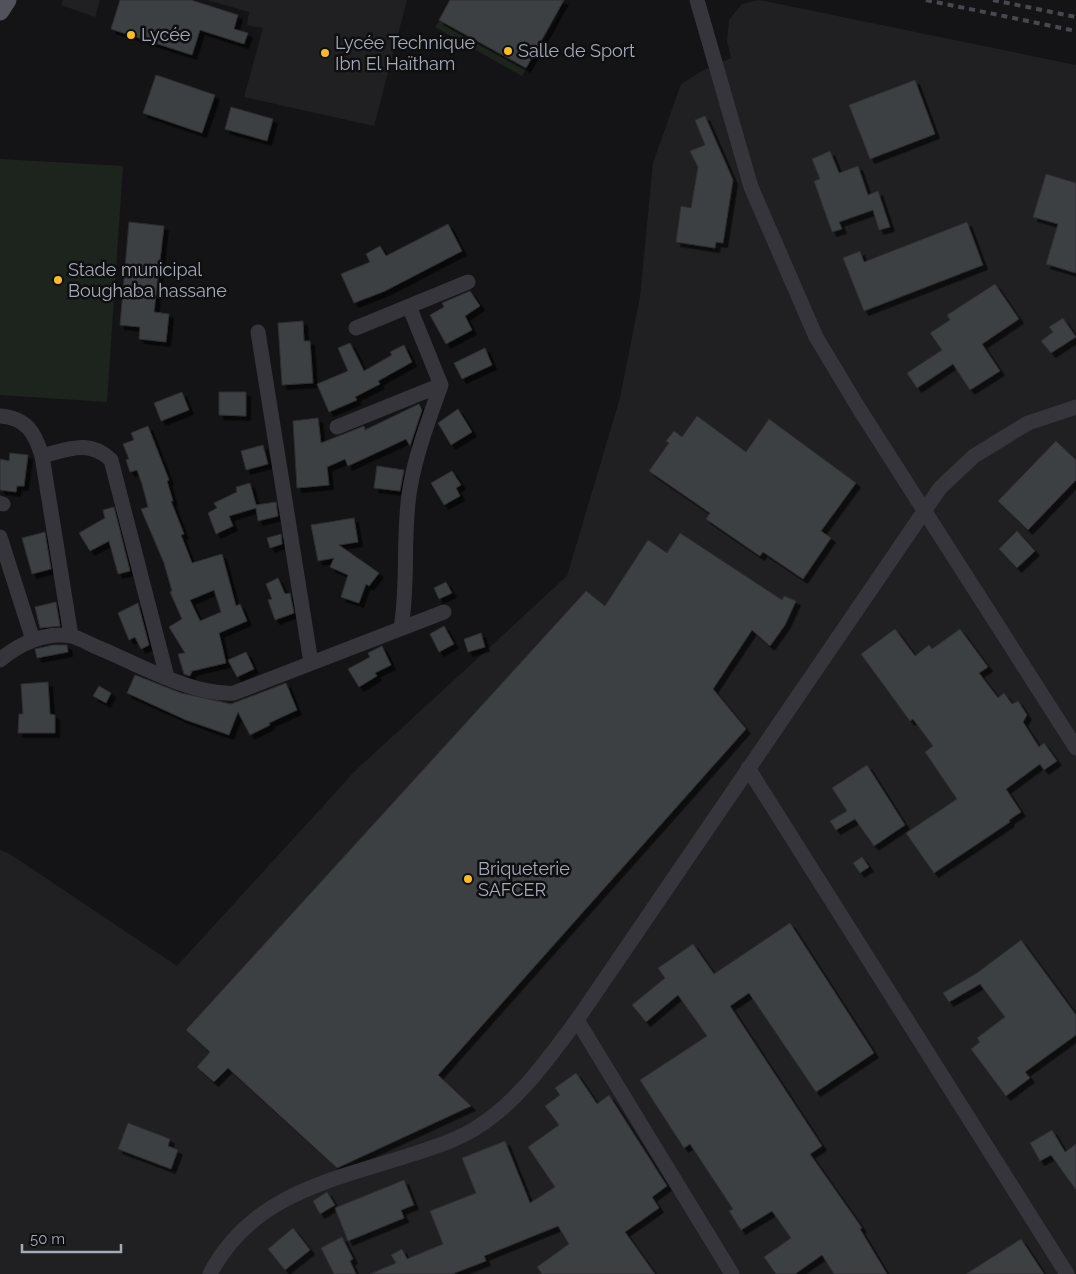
<svg xmlns="http://www.w3.org/2000/svg" width="1076" height="1274" font-family="Raleway,sans-serif">
  <style>
    .built { fill: #202023 }
    .green { fill: #1c241d }
    .building { fill: #3e3f43; stroke: #2e2e32; fill-rule: evenodd; filter: url(#shadow) }
    .lines { fill: none; stroke-linecap: round; stroke-linejoin: round }
    .minor { stroke: #35353b; stroke-width: 15 }
    .major { stroke: #51525a; stroke-width: 19 }
    .rail { stroke: #484950; stroke-width: 4; stroke-dasharray: 6 5; stroke-linecap: butt }
    .poi-dot { fill: #f9bc28; stroke: #0f0f11; stroke-width: 2 }
    .labels { text-anchor: middle; stroke-width: 5; stroke-linejoin: round; paint-order: stroke }
    .poi-label { font-size: 18px; fill: #a5aab7; stroke: #0f0f11; text-anchor: start }
  </style>
  <defs>
    <filter id="shadow"><feDropShadow dx="4.5" dy="4.5" stdDeviation="0" flood-color="#0009"/></filter>
  </defs>
  <rect width="100%" height="100%" fill="#141416"/>
  <path class="built" d="M63,0h37l-5,17 -34,-12z
    M207,0h200l-33,126 -130,-29 19,-69 -16,-3 2,-13z
    M759,0l317,65v1209h-1076v-424l10,4 167,112 178,-195 212,-195 53,-178 20,-101 13,-134 28,-79 21,-13 29,-13 -4,-17 2,-21 13,-16z"/>
  <path class="green" d="M453,0h85l23,12 -39,64 -87,-49z
    M0,159l123,7 -16,236 -107,-7z"/>
  <path class="building" d="M120,0h71l47,15 -4,14 14,4 -4,11 -44,-14 -8,25 -81,-26z
    M450,0h114l-38,68 -87,-48z
    M156,75l59,20 -13,38 -59,-20z
    M915,80l20,54 -65,25 -21,-54z
    M231,107l42,12 -6,22 -42,-12z
    M705,116l28,64 -10,63 -7,-1 -1,6 -39,-6 5,-36 10,2 7,-41 -8,-16 15,-6 -10,-25z
    M830,151l9,22 19,-7 10,29 10,-4 12,36 -11,3 -6,-20 -34,12 3,7 -10,3 -18,-51 6,-2 -8,-20z
    M1046,174l30,9v90l-30,-9 12,-40 -25,-7z
    M129,222l35,4 -10,86 15,2 -3,28 -27,-3 1,-12 -20,-2z
    M967,222l16,43 -119,46 -21,-53 17,-7 4,11z
    M448,224l14,27 -77,40 -31,12 -13,-29 29,-12 -4,-8 14,-8 6,10z
    M995,284l24,35 -37,25 18,27 -30,19 -17,-26 -36,24 -10,-15 35,-23 -12,-17 20,-13 -3,-5z
    M470,291l10,15 -15,10 7,14 -26,14 -16,-29 14,-8 -2,-4z
    M1063,318l13,19 -25,16 -10,-12 12,-9 -4,-5z
    M303,321l1,20h6l3,42 -31,2 -4,-62z
    M350,343l14,28 28,-16 -2,-3 14,-7 8,17 -34,19 2,3 -25,13 2,3 -28,12 -12,-28 31,-13 -10,-23z
    M485,348l7,17 -30,14 -8,-16z
    M182,392l7,18 -28,11 -7,-18z
    M219,392h27v24l-27,-1z
    M419,404l3,6 -12,36 -4,-7 -58,27 -3,-7 -18,8 2,18 -32,3 -4,-67 25,-3 3,25 43,-17 1,4z
    M458,409l14,23 -21,13 -13,-22z
    M697,416l49,36 23,-33 87,64 -35,48 10,7 -28,41 -40,-27 -3,4 -54,-37 4,-6 -61,-42 20,-28 -3,-2 8,-10 8,6z
    M148,426l21,54 -2,1 6,20h-2l13,33 -3,1 11,28 30,-9 14,52 4,-2 7,17 -28,12 7,30 -34,8 -2,5 -6,-2 -6,-20 7,-1 -16,-26 13,-8 -12,-27 2,-1 -8,-28 -23,-54 7,-2 -6,-23 -5,-14 -7,2 -4,-12 3,-1 -6,-15 11,-4 -3,-7zM214,590l7,22 -21,9 -10,-21z
    M1056,441l20,19v20l-48,50 -30,-29z
    M263,445l5,19 -22,6 -5,-19z
    M10,453l18,2 -4,31h-7l-1,6 -16,-2v-31l9,2z
    M377,466l27,4 -4,21 -26,-3z
    M452,471l9,14 -5,3 4,8 -16,9 -13,-22z
    M250,483l6,22 20,-3 2,14 -20,5 -2,-13 -27,8 4,10 -17,8 -8,-21 9,-5 -3,-5 23,-11 -1,-5z
    M114,507l16,64 -12,3 -9,-33 -19,10 -11,-18 26,-15 -2,-8z
    M354,518l4,24 -19,3 40,28 -10,13 -3,-2 -7,19 -18,-6 7,-22 -18,-8 4,-9 -16,3 -7,-36z
    M1017,531l18,20 -18,17 -18,-19z
    M45,532l6,37 -19,5 -10,-36z
    M680,533l102,67 2,-4 12,5 -11,24 -15,21 -18,-16 -39,59 33,40 -308,346 33,31 -134,62 -109,-100 -14,14 -17,-15 13,-15 -24,-22 400,-439 19,15 43,-66 19,13z
    M281,534l1,10 -12,4 -3,-10z
    M278,578l7,16 5,-1 4,20 -19,7 -7,-20 4,-1 -6,-15z
    M446,582l6,11 -13,6 -5,-11z
    M56,602l4,24 -20,2 -5,-21z
    M138,603l11,42 -8,4 -6,-12 -6,3 -11,-27z
    M444,626l10,18 -15,8 -9,-18z
    M895,629l20,27 14,-11 3,4 28,-20 28,38 -9,6 19,25 6,-5 8,11 6,-3 9,14 -4,7 16,25 5,-4 13,18 -13,9 -4,-6 -34,25 15,23 -12,8 1,2 -76,51 -28,-40 51,-34 -32,-47 8,-6 -20,-27 -3,2 -49,-67z
    M481,633l4,14 -17,5 -4,-13z
    M53,645h14l1,7 -31,6 -2,-9z
    M382,646l9,19 -16,8 2,3 -18,11 -11,-18 22,-12 -2,-4z
    M246,652l8,17 -17,8 -9,-17z
    M135,675l46,18 50,11 55,-21 11,27 -28,13 1,2 -20,10 -12,-23 -9,23 -43,-15 -59,-27z
    M48,682l2,32 5,1v18h-37l1,-19h4l-2,-30z
    M99,686l12,7 -5,10 -13,-7z
    M867,765l38,60 -31,21 -19,-27 -19,11 -6,-9 17,-10 -15,-23z
    M862,857l7,10 -9,6 -7,-10z
    M790,923l84,130 -58,39 -67,-99 -19,13 92,140 -12,8 52,74 -2,1 27,45h-53l-12,-19 -27,19h-19l-12,-17 27,-19 -19,-27 -31,19 -12,-19 4,-2 -43,-65 -6,4 -44,-68 67,-44 -29,-41 -32,27 -14,-17 33,-27 -7,-10 35,-24 21,30z
    M1021,940l55,75v20l-51,37 5,6 -24,18 -35,-47 9,-7 -3,-4 28,-21 -25,-33 -31,18 -6,-9 34,-20z
    M576,1073l21,31 12,-9 58,91 -15,11 7,11 -34,24 30,42h-113l-5,-7 32,-23 -11,-18 -74,30 2,5 -34,13h-82l26,-11 -5,-8 11,-6 5,10 36,-15 -13,-33 46,-18 -14,-35 43,-17 25,62 25,-16 -27,-40 31,-22 -14,-19 15,-11 -5,-7z
    M128,1123l42,16 -2,7 10,4 -7,19 -53,-20z
    M1052,1130l13,22 11,-8v46l-25,-35 -11,6 -10,-18z
    M404,1180l10,25 -13,5 3,8 -56,23 -13,-33z
    M327,1192l8,13 -15,9 -7,-13z
    M293,1228l17,22 -25,20 -17,-21z
    M342,1237l11,22 -3,2 6,13h-22l-13,-26z
    M1021,1239l23,35h-78z"/>
  <g class="lines">
    <path class="minor" d="M697,0l54,187 65,150 42,70 218,341
      M356,328l112,-46
      M258,332l53,331
      M0,416c27,2 35,17 42,40l29,180
      M337,427l104,-42
      M42,456c26,-7 48,-17 69,4l56,217
      M0,503l3,1
      M0,537l33,103
      M401,628c8,-46 1,-94 9,-140 6,-35 19,-69 31,-103l-32,-79
      M0,660c19,-16 46,-29 71,-24 9,2 20,9 28,12 39,16 94,48 135,45l210,-81
      M748,768l319,506
      M577,1020l155,254
      M210,1274c42,-81 124,-94 203,-120 21,-7 44,-14 63,-26 43,-27 71,-68 101,-108l363,-532 34,-32 54,-33 48,-16"/>
    <path class="major" d="M0,11l7,-11"/>
    <path class="rail" d="M926,0l150,31
      M993,0l83,17"/>
  </g>
  <g class="poi-dot">
    <circle cx="131" cy="35" r="5"/>
    <circle cx="508" cy="51" r="5"/>
    <circle cx="325" cy="53" r="5"/>
    <circle cx="58" cy="280" r="5"/>
    <circle cx="468" cy="879" r="5"/>
  </g>
  <g class="labels">
    <g class="poi-label">
      <text x="141" y="41">Lycée</text>
      <text x="335" y="49">Lycée Technique<tspan x="335" dy="21">Ibn El Haïtham</tspan></text>
      <text x="518" y="57">Salle de Sport</text>
      <text x="68" y="276">Stade municipal<tspan x="68" dy="21">Boughaba hassane</tspan></text>
      <text x="478" y="875">Briqueterie<tspan x="478" dy="21">SAFCER</tspan></text>
    </g>
  </g>
  <path d="M22 1244v8h99v-8" fill="none" stroke="#a5aab7" stroke-width="2.5"/>
  <text x="30" y="1244" font-size="15" fill="#a5aab7" stroke="#0f0f11" stroke-width="4" paint-order="stroke">50 m</text>
</svg>
